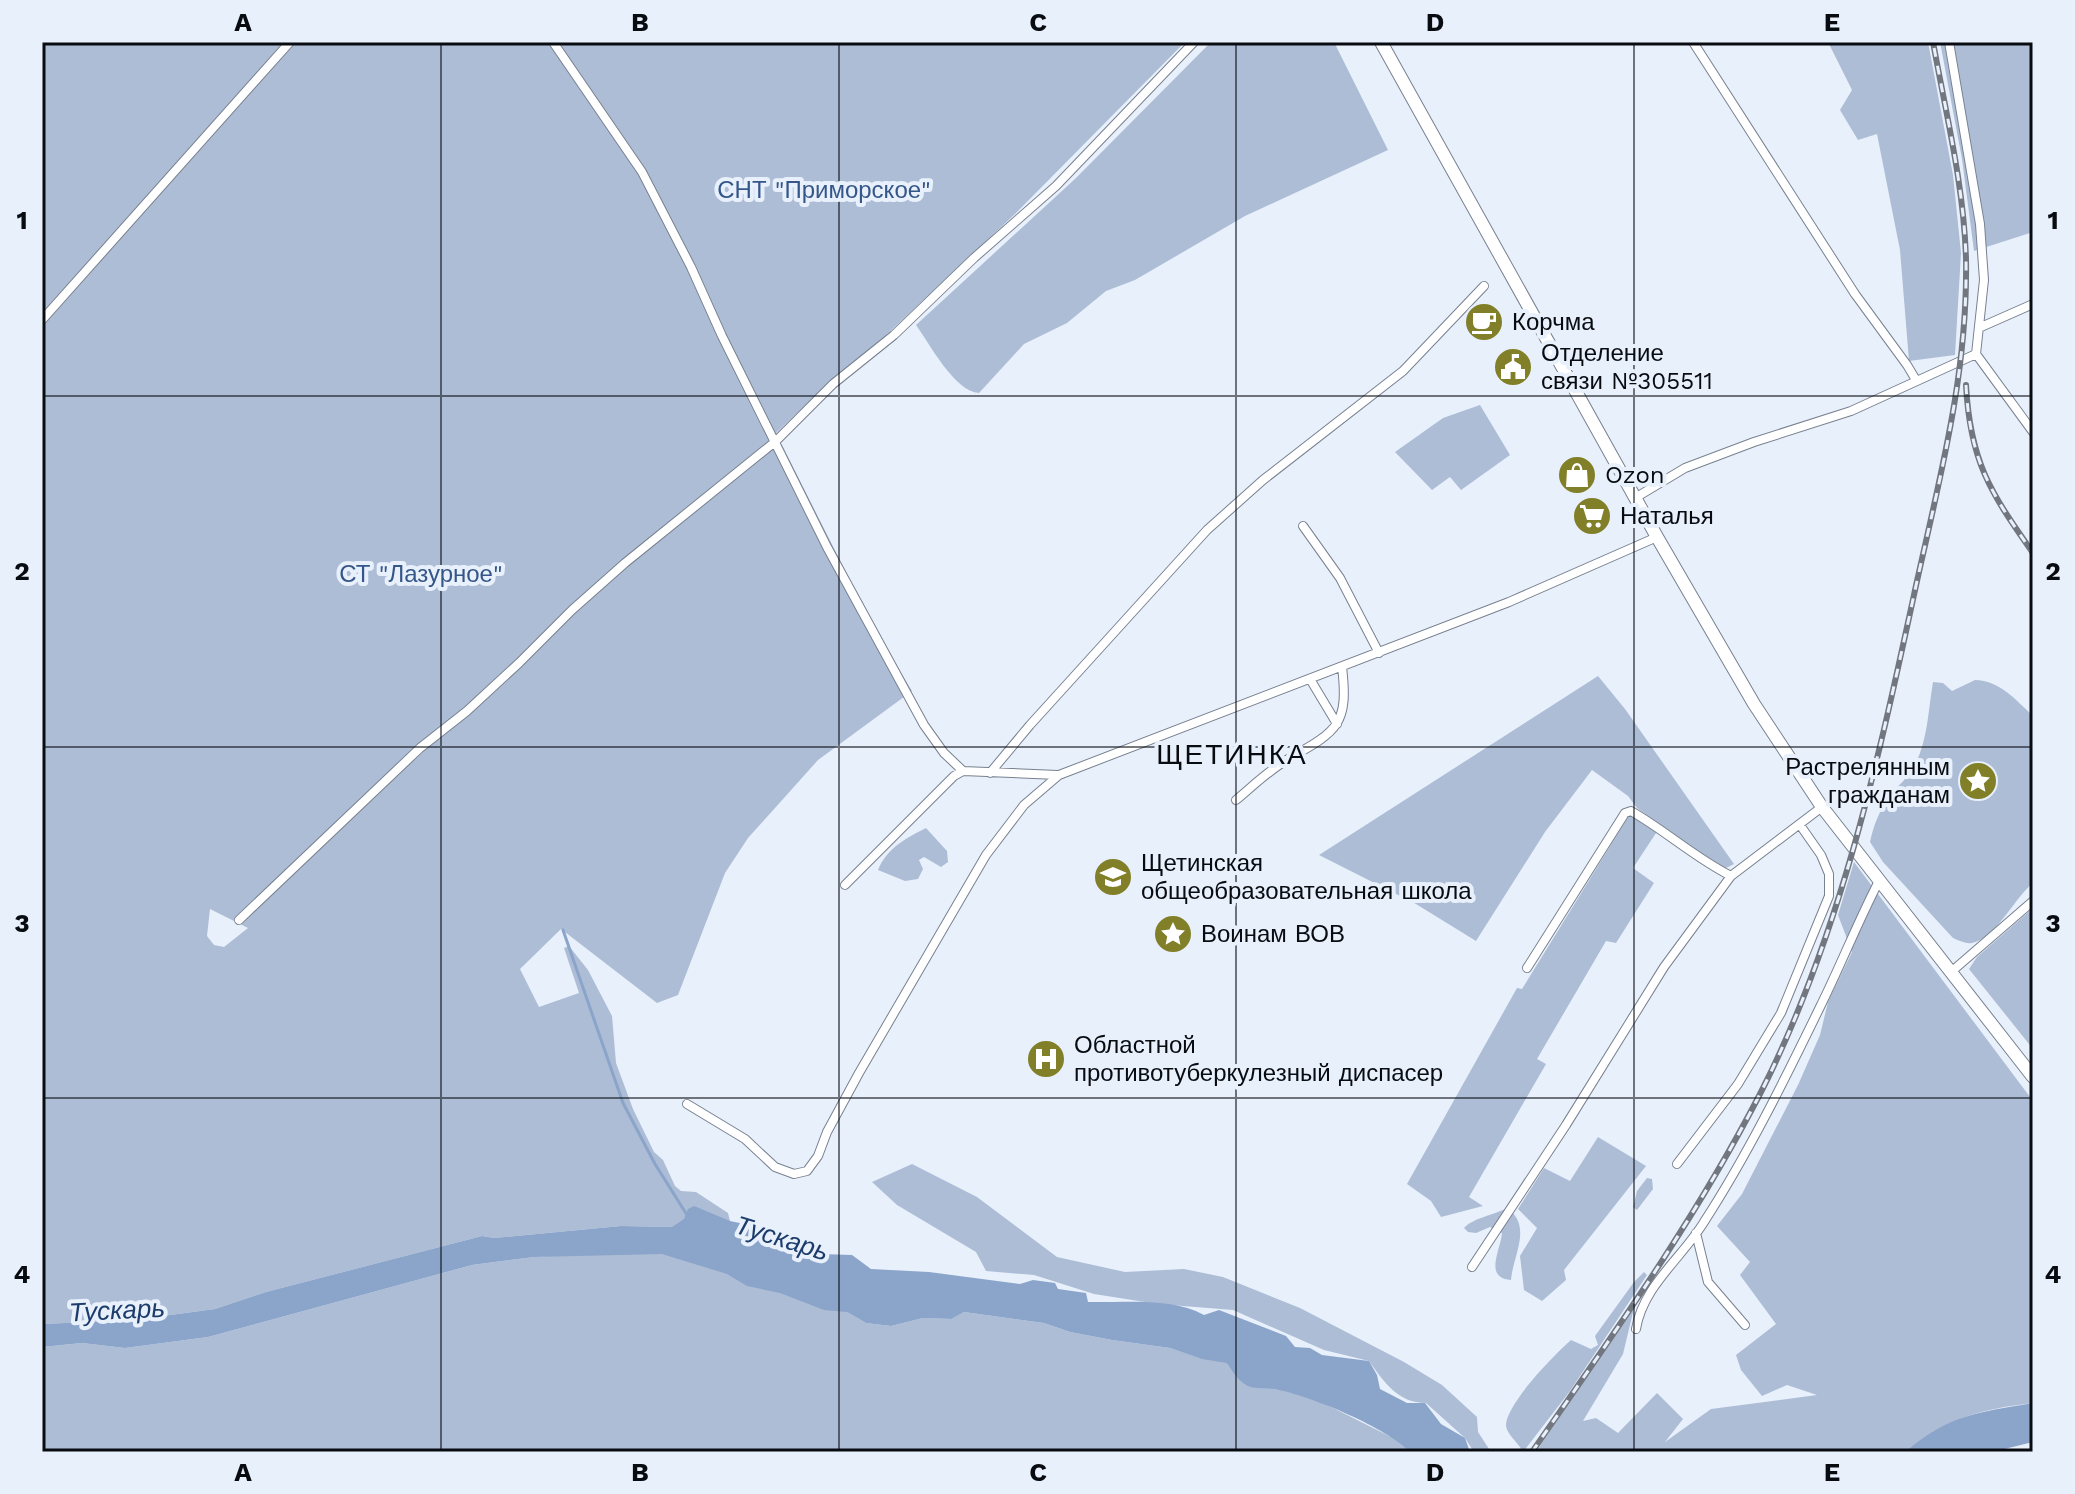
<svg xmlns="http://www.w3.org/2000/svg" width="2075" height="1494" font-family="'Work Sans',sans-serif">
  <style>
    .green { fill: #adbdd6; fill-rule: evenodd }
    .water { fill: #8ba4c9 }
    .lines { fill: none; stroke-linecap: round; stroke-linejoin: round }
    .stream { stroke: #8ba4c9; stroke-width: 3 }
    .minor-casing { stroke: #78818f; stroke-width: 10 }
    .secondary-casing { stroke: #78818f; stroke-width: 14 }
    .minor { stroke: #fff; stroke-width: 8 }
    .secondary { stroke: #fff; stroke-width: 12 }
    .rail-casing { stroke: #71767f; stroke-width: 6 }
    .rail { stroke: #e8f0fc; stroke-width: 3; stroke-dasharray: 9; stroke-linecap: butt }
    .grid { fill: none; stroke: #080b10; stroke-width: 2; stroke-opacity: 0.55 }
    .labels { text-anchor: middle; stroke-width: 8; stroke-linejoin: round; paint-order: stroke }
    .park-label { font-size: 24px; fill: #355688; stroke: #e8f0fc }
    .poi-label { font-size: 24px; fill: #080b10; stroke: #e8f0fc; text-anchor: start }
    .water-label { font-size: 26px; font-style: italic; fill: #1c3c6c; stroke: #e8f0fc }
    .quarter-label { font-size: 28px; letter-spacing: 2px; fill: #080b10; stroke: #e8f0fc }
    .neatline { fill: none; stroke: #080b10; stroke-width: 3 }
    .grid-label { font-size: 26px; text-anchor: middle; font-weight: bold; fill: #080b10 }
  </style>
  <rect width="100%" height="100%" fill="#e8f0fc"/>
  <path class="green" d="M42,42h1143l-170,172 -131,123 -61,51 -47,45 98,195 38,63 -94,69 -70,78 -23,35 -47,122 -21,8 -96,-74 -41,40 19,38 40,-14 -15,-45 5,-2 19,24 24,46 4,47 17,46 21,43 9,8 12,26 6,5 15,1 32,21 2,8 -57,6 -52,-1 -127,12 -12,-2 -216,56 -51,17 -82,11 -91,4zM210,909l38,19 -24,19 -10,-2 -7,-9z
    M1211,42h123l54,108 -143,66 -110,64 -29,11 -39,32 -43,21 -45,49c-24,-1 -50,-50 -63,-68l160,-147z
    M1828,42h100l25,133 8,78 -6,102 -46,6 -9,-111 -23,-116 -19,6 -18,-30 12,-20z
    M1940,42h93v190l-59,19 -12,-92z
    M1480,405l30,50 -49,35 -11,-13 -18,13 -37,-38 48,-34z
    M1598,676l27,33 109,155 -8,4 -15,-6 -74,-54 -9,-12 -36,-26 -47,62 -69,109 -60,-37 -97,-49z
    M1975,680c24,0 41,20 58,36v167c-17,13 -38,56 -61,60 -6,1 -12,-2 -19,-5l-70,-76 -13,-20c4,-18 9,-31 20,-46 7,-10 18,-18 24,-29 14,-27 14,-56 19,-85l10,1 9,8z
    M1630,814l28,16 -25,38 21,15 -38,60 -10,-2 -69,118 9,5 -77,133 14,9 -42,11 -10,-16 -24,-17 110,-196 5,1z
    M926,828l21,23 1,11 -7,5 -17,-10 -5,3 4,9 -5,10 -13,2 -27,-11c9,-22 28,-32 48,-42z
    M1854,862l179,239v302c-51,6 -88,15 -128,49h-369l99,-148 -12,50 -40,67 13,-3 22,15 39,-40 26,26 -18,23 46,-33 106,-14 -30,-10 -25,11 -21,-26 -5,-15 40,-31 -36,-49 10,-13 -33,-36 25,-32 56,-109 22,-50 8,-33 24,-50 -14,-37z
    M2033,908v141l-64,-80 8,-12z
    M1598,1137l48,29 -82,104 2,10 -24,21 -18,-11 -4,-34 17,-28 -19,-19 26,-41 26,13z
    M912,1164l65,33 80,60 68,15 59,-3 39,8 77,31 104,54 38,23 35,32 1,15 13,20h-17l-9,-14 -39,-35c-28,0 -42,-21 -57,-42l-45,-11 -91,-40 -75,-6 -64,-10 -60,-19 -48,-4 -10,-19 -79,-47 -25,-23z
    M1647,1178l5,1 1,10 -16,21 -4,-3 4,-16z
    M1507,1208c26,18 6,47 4,72 -28,-2 -10,-31 -9,-47l-12,-6 -14,6 -8,-1 -4,-4c9,-10 30,-13 43,-20z
    M685,1248l162,64 19,11 25,3 32,-8 27,1 14,-7 80,11 26,9 42,8 58,8 30,10v-17l199,100 11,11h-1368v-105l40,-4 43,5 83,-11 264,-72 62,-8z
    M1644,1272l3,3 -77,116 -47,61c-4,-9 -16,-17 -17,-26 -1,-21 49,-72 65,-86l20,9 7,-4 -3,-9 39,-54z"/>
  <path class="water" d="M694,1206l36,15 34,7 56,26 32,1 19,14 58,3 91,12 13,-4 22,3 3,6 28,4 2,9c37,1 83,-5 116,13l15,-5 67,26 9,11 15,1 12,7 47,6 8,14 3,14 27,14h18l16,21 24,14 5,14h-60c-23,-24 -97,-55 -131,-62 -9,-3 -22,0 -31,-4 -10,-5 -15,-14 -21,-23l-25,-4 -32,-11 -58,-8 -42,-8 -26,-9 -80,-11 -13,7 -28,-1 -32,8 -25,-3 -19,-11 -23,-2 -44,-17 -33,-7 -20,-12 -65,-20 -128,3 -62,8 -264,72 -83,11 -43,-5 -40,4v-23l91,-4 82,-11 51,-17 216,-56 12,2 127,-12 51,1 12,-8 4,-10z
    M2033,1403v39l-41,10h-87c43,-37 74,-40 128,-49z"/>
  <g class="lines">
    <path class="stream" d="M563,930l60,173 32,61 32,51"/>
    <g class="minor-casing">
      <path id="minor" d="M553,42l89,130 49,95 31,69 105,211 97,178 20,28 19,18 95,4
        M1693,42l162,252 52,71 9,15
        M1949,42l31,182 4,56 -8,74
        M42,320l248,-278
        M1981,327l52,-23
        M1976,354l57,78
        M1635,498l50,-30 69,-26 97,-31 125,-57
        M1303,526l37,52 39,75
        M1310,679l27,45
        M990,773l40,-48 177,-195 56,-50 140,-109 81,-85
        M1236,800c17,-14 34,-31 54,-42 47,-27 59,-33 52,-91
        M845,885l109,-109 9,-5
        M239,920l181,-172 47,-37 52,-48 53,-53 53,-47 151,-122 57,-57 61,-49 80,-77 82,-72 138,-144
        M1527,968l98,-155 6,-2c35,20 64,47 100,65
        M1951,972l82,-71
        M687,1104l58,35 30,28 19,7 13,-3 11,-15 9,-24 32,-59 127,-218 38,-50 35,-30 450,-173 148,-65
        M1677,1164l61,-80 43,-71 48,-117v-22l-8,-19 -21,-30
        M1696,1233l12,49 37,43
        M1472,1267l94,-142 98,-158 67,-91 91,-69
        M1636,1329c7,-43 46,-71 68,-107 44,-68 81,-143 116,-215 21,-42 38,-86 60,-128"/>
    </g>
    <g class="secondary-casing">
      <path id="secondary" d="M1381,42l276,495 97,167 68,103 211,270"/>
    </g>
    <use href="#minor" class="minor"/>
    <use href="#secondary" class="secondary"/>
    <g class="rail-casing">
      <path id="rail" d="M1966,385c4,76 24,107 67,168
        M1532,1452c80,-116 163,-232 228,-358 82,-161 119,-338 157,-513 24,-108 51,-210 49,-322 -2,-73 -20,-145 -33,-217"/>
    </g>
    <use href="#rail" class="rail"/>
  </g>
  <path class="grid" d="M441,42v1410M839,42v1410M1236,42v1410M1634,42v1410M42,396h1991M42,747h1991M42,1098h1991"/>
  <defs>
    <g id="cafe-disc" transform="scale(2)"><circle r="9.5" fill="#817f28" stroke="#e8f0fc"/><path d="M-5.5-4.5H6V0H3Q3 3.5 0 3.5H-2.5Q-5.5 3.5-5.5 0ZM3-3.2v2h1.7v-2ZM-6 4.5H4V6H-6Z" fill="#fff"/></g>
    <g id="civic-disc" transform="scale(2)"><circle r="9.5" fill="#817f28" stroke="#e8f0fc"/><path d="M-.6-6.5H3V-4.5H.6V-3L4-1V1h2V6H-6V1h2V-1L-.6-3ZM-1.2 2.5V6h2.4V2.5Z" fill="#fff"/></g>
    <g id="shop-disc" transform="scale(2)"><circle r="9.5" fill="#817f28" stroke="#e8f0fc"/><path d="M-5-2.5h2.3a2.7 3.5 0 0 1 5.4 0H5L5.5 6h-11ZM-1.5-2.5h3a1.5 2.3 0 0 0-3 0Z" fill="#fff"/></g>
    <g id="supermarket-disc" transform="scale(2)"><circle r="9.5" fill="#817f28" stroke="#e8f0fc"/><path d="M-6-5.5h2.5l.6 2H6L4.5 2H-2.5L-4.4-4H-6ZM-1.5 3.2a1.3 1.3 0 1 0 .1 0ZM3 3.2a1.3 1.3 0 1 0 .1 0Z" fill="#fff"/></g>
    <g id="sight-disc" transform="scale(2)"><circle r="9.5" fill="#817f28" stroke="#e8f0fc"/><path d="M0-6L1.8-2.2L6-1.7L2.9 1.2L3.7 5.4L0 3.3L-3.7 5.4L-2.9 1.2L-6-1.7L-1.8-2.2Z" fill="#fff"/></g>
    <g id="school-disc" transform="scale(2)"><circle r="9.5" fill="#817f28" stroke="#e8f0fc"/><path d="M0-5L7-2L0 1L-7-2ZM-4 1L0 2.5L4 1V4Q0 6-4 4Z" fill="#fff"/></g>
    <g id="hospital-disc" transform="scale(2)"><circle r="9.5" fill="#817f28" stroke="#e8f0fc"/><path d="M-5-5h3v3.5h4V-5h3V5h-3V1.5h-4V5h-3Z" fill="#fff"/></g>
  </defs>
  <g fill-rule="evenodd">
    <use href="#cafe-disc" x="1484" y="322"/>
    <use href="#civic-disc" x="1513" y="367"/>
    <use href="#shop-disc" x="1577" y="475"/>
    <use href="#supermarket-disc" x="1592" y="516"/>
    <use href="#sight-disc" x="1978" y="781"/>
    <use href="#school-disc" x="1113" y="877"/>
    <use href="#sight-disc" x="1173" y="934"/>
    <use href="#hospital-disc" x="1046" y="1059"/>
  </g>
  <g class="labels">
    <g class="park-label">
      <text x="824" y="198">СНТ "Приморское"</text>
      <text x="421" y="582">СТ "Лазурное"</text>
    </g>
    <g class="poi-label">
      <text x="1512" y="330">Корчма</text>
      <text x="1541" y="361">Отделение<tspan x="1541" dy="28">связи №305511</tspan></text>
      <text x="1605" y="483">Ozon</text>
      <text x="1620" y="524">Наталья</text>
      <text x="1950" y="775" text-anchor="end">Растрелянным<tspan x="1950" dy="28">гражданам</tspan></text>
      <text x="1141" y="871">Щетинская<tspan x="1141" dy="28">общеобразовательная школа</tspan></text>
      <text x="1201" y="942">Воинам ВОВ</text>
      <text x="1074" y="1053">Областной<tspan x="1074" dy="28">противотуберкулезный диспасер</tspan></text>
    </g>
    <g class="water-label">
      <text transform="translate(782 1238) rotate(17)" y="9">Тускарь</text>
      <text transform="translate(117 1310) rotate(-3)" y="9">Тускарь</text>
    </g>
    <g class="quarter-label">
      <text x="1232" y="764">ЩЕТИНКА</text>
    </g>
  </g>
  <rect width="2075" height="1494" fill="none" stroke="#e8f0fc" stroke-width="88"/>
  <rect x="44" y="44" width="1987" height="1406" class="neatline"/>
  <g class="grid-label">
    <text x="243" y="31">A</text>
    <text x="640" y="31">B</text>
    <text x="1038" y="31">C</text>
    <text x="1435" y="31">D</text>
    <text x="1832" y="31">E</text>
    <text x="22" y="229">1</text>
    <text x="2053" y="229">1</text>
    <text x="22" y="580">2</text>
    <text x="2053" y="580">2</text>
    <text x="22" y="932">3</text>
    <text x="2053" y="932">3</text>
    <text x="22" y="1283">4</text>
    <text x="2053" y="1283">4</text>
    <text x="243" y="1481">A</text>
    <text x="640" y="1481">B</text>
    <text x="1038" y="1481">C</text>
    <text x="1435" y="1481">D</text>
    <text x="1832" y="1481">E</text>
  </g>
</svg>
